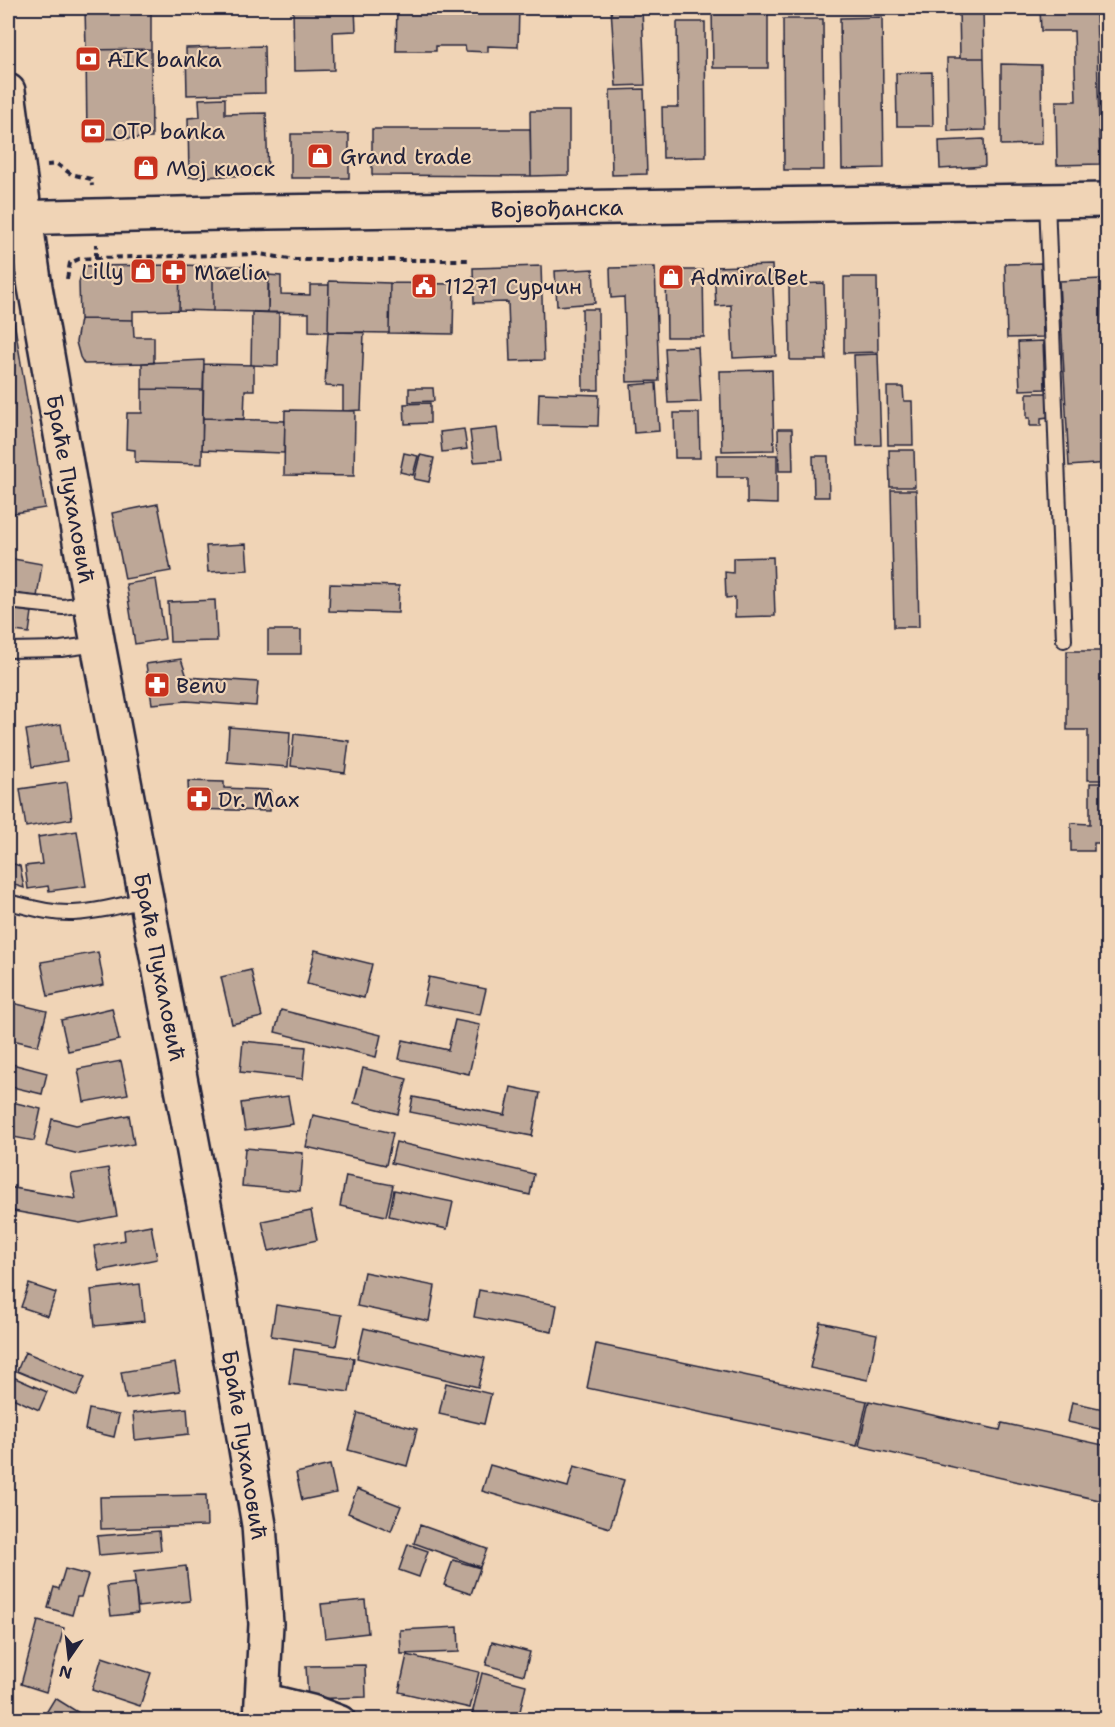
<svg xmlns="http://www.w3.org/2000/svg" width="1115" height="1727" font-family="'Shantell Sans',sans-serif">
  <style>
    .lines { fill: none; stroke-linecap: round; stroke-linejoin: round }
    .stream { stroke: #71676a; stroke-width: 8 }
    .building { fill: #bda797; stroke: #22223b; stroke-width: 1.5 }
    .service-casing { stroke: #22223b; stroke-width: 18 }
    .minor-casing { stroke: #22223b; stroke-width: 32 }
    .tertiary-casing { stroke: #22223b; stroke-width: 38 }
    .secondary-casing { stroke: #22223b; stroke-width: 38 }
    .path { stroke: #22223b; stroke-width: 4; stroke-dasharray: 6 4.5; stroke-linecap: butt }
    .service { stroke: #f0d4b6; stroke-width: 14 }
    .minor { stroke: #f0d4b6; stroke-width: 27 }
    .tertiary { stroke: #f0d4b6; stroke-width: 33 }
    .secondary { stroke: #f0d4b6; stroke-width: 33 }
    .labels { text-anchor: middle; stroke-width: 4.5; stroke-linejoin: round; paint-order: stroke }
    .poi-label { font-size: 22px; fill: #22223b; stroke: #f0d4b6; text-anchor: start }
    .street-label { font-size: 22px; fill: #22223b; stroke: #f0d4b6 }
  </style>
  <rect width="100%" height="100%" fill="#f0d4b6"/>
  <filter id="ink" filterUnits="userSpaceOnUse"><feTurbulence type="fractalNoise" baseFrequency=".0167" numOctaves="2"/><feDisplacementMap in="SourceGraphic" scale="12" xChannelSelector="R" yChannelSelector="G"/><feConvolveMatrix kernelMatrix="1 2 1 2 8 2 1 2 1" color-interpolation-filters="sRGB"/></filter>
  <g filter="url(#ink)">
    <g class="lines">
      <path class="stream" d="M8,1710l14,10"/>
    </g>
    <path class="building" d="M85,8h66v41l-65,1z
      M293,8h62l1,23 -23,1 1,38 -40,1z
      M397,8h122l-1,39 -30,-1v6l-22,-1 -1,-5h-29v5h-40z
      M611,8h31l3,77 -29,1z
      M712,8h56v60h-55z
      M959,8h24l1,50h-24z
      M1040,8h56l4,156 -43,1 -1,-64h20l-2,-70h-33z
      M882,17l2,151 -42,1 -2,-151z
      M783,19h40l1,151h-40z
      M677,22h28l1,135 -43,1 -1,-51h16z
      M264,46l1,47 -78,2 -1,-47z
      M151,49l1,89 -65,1 -1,-89z
      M947,58h37l2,72 -38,1z
      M1001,64l40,1 1,79 -41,1z
      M932,72l1,54h-36l-1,-53z
      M644,89l3,85 -35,1 -2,-85z
      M225,98v16l41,-1 2,62 -79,2 -1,-59 12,-1 -1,-18z
      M530,111h39v64l-38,1z
      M372,129h158l1,47 -159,-1z
      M291,134h58v44h-58z
      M984,139l1,27 -45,3 -1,-28z
      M1041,263l2,74 -36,1 -2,-74z
      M180,265l-1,45 -46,1v9l-53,-1 -1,-37 5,-16z
      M180,265l33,1v45l-34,-1z
      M772,265l4,91 -43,2 -2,-53 -15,1 -2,-39z
      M213,266h39v7h17l-1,39 -55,-1z
      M541,266l3,94 -34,1 -2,-59 -34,1 -1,-35z
      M655,267l4,114 -32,1 -3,-85 -13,1 -1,-30z
      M593,269l2,34 -38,3 -2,-35z
      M666,270h37l1,67h-37z
      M268,275l13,1v18l29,1v-10h19l-1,47 -19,-1v-18l-41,-1z
      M844,277h33l1,75 -34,1z
      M1101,279l7,113v71l-39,3 -10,-185z
      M329,281l61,2 -1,50 -61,-1z
      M390,283l64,1 -1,50 -64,-1z
      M824,283l2,77h-36l-1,-76z
      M582,309h16l1,81h-16z
      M252,312l27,1 -1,53 -27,-1z
      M80,319l53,1 1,17h20v26l-70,1 -4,-7 -4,-15z
      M14,321l31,187 -37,6v-192z
      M328,332h36l-3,78 -18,1v-24l-18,-1z
      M1043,341l2,48 -25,1 -2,-48z
      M698,347l3,55 -33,1 -3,-55z
      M878,354l3,91 -24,1 -3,-91z
      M204,360l-1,30 -61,-1v-26z
      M204,364l50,1v25h-9l-1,29 -41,-1z
      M772,370l2,80 -52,1 -2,-80z
      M656,383l3,48 -25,2 -3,-48z
      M887,387h16l1,14h8l1,44h-25z
      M409,388h24l1,13 -25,1z
      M142,389l61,1 -1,74 -67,-2v-12l-9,-1 1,-36h15z
      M539,393l60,2 -1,31 -60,-1z
      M1027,393h21v24l-7,1v8h-11v-8h-3z
      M430,403v20l-25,1 -1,-20z
      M285,410l70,1 -1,65 -70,-1z
      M674,413h25l1,45h-25z
      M203,418l82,3 -1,32 -82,-3z
      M497,428l4,32 -27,2 -4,-31z
      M464,429l3,20 -25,3 -2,-20z
      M778,429h14l1,42h-14z
      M889,450h25l1,37h-25z
      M404,453l14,3 -5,19 -13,-3z
      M420,455l14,3 -5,24 -15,-3z
      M717,455h60v49l-30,-1v-26h-30z
      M813,456h15l1,41h-15z
      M891,490h25l3,137h-25z
      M158,504l13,67 -46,8 -13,-66z
      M246,544l2,26 -40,2 -2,-26z
      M773,557l2,59 -40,1v-20l-9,1 -1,-26 8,1v-15z
      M8,558l34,6 -5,33 -29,-5z
      M156,579l9,60 -30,5 -9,-60z
      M330,584l69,2 -1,27 -69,-2z
      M215,600l2,41 -47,1 -2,-40z
      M8,609l24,3 -3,21 -21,-3z
      M268,630h33v24h-33z
      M1067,651h41v129h-20v-50h-21z
      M181,659l6,18 71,5 -2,24 -70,-5 -34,3 -6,-40z
      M61,724l6,37 -35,6 -6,-37z
      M229,727l61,5 -2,35 -61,-5z
      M294,734l55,7 -4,32 -54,-7z
      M188,781l36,1v6l47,2 -1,21 -81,-2z
      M67,782l5,37 -46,8 -6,-38z
      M1090,783h18v60h-14v8h-23v-28l19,1z
      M77,831l9,55 -37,5 -1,-5 -20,3 -3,-23 17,-2 -4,-27z
      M8,862l12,4 4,22 -16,-5z
      M315,950l57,14 -8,34 -57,-14z
      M98,952l6,33 -56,11 -7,-34z
      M251,970l11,47 -30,7 -11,-47z
      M429,977l57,12 -6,26 -57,-11z
      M8,1002l39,9 -9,35 -30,-7z
      M112,1008l7,32 -51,11 -7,-31z
      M281,1010l100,25 -5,22 -101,-25z
      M455,1020l25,5 -11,49 -70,-15 4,-19 45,10z
      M243,1041l63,6 -3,32 -63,-7z
      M121,1061l7,33 -44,8 -6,-33z
      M12,1064l35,9 -5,21 -34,-8z
      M363,1068l44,11 -9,35 -44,-11z
      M511,1087l29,6 -8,43 -122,-24 3,-15 92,18z
      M288,1096l5,28 -48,7 -4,-28z
      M8,1101l33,8 -7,32 -26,-5z
      M129,1115l5,29 -55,10 -33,-8 6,-27 24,6z
      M313,1115l80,18 -7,32 -80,-18z
      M396,1142l138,32 -4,21 -139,-32z
      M245,1148l58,5 -3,38 -58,-5z
      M108,1168l9,48 -37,7 -72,-13v-23l68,12 -5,-25z
      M346,1176l47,9 -7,31 -46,-10z
      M394,1190l59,12 -6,27 -58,-13z
      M311,1211l6,29 -48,11 -7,-30z
      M151,1225l6,34 -58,12 -5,-25 31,-6 -1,-10z
      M364,1272l71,14 -6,35 -72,-15z
      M29,1284l27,9 -8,23 -27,-9z
      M140,1284l4,37 -49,5 -4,-36z
      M479,1290l78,15 -5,27 -78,-15z
      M276,1305l66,10 -6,31 -65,-10z
      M820,1322l57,12 -9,46 -58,-12z
      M364,1328l121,30 -7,29 -121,-29z
      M596,1344l271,57 -10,45 -270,-58z
      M294,1349l60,9 -5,34 -60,-8z
      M25,1352l60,25 -8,19 -60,-25z
      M175,1363l5,28 -54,8 -5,-27z
      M13,1377l34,15 -8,18 -31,-14v-6z
      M446,1383l45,11 -7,30 -45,-10z
      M869,1401l131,29 2,-7 106,23v56l-249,-56z
      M1072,1402l36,8v21l-40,-9z
      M187,1408l2,26 -54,6 -2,-27z
      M89,1409l30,6 -5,22 -29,-7z
      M358,1413l59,16 -10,37 -59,-16z
      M330,1465l6,28 -34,7 -6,-27z
      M490,1465l78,22 6,-21 50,14 -14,48 -128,-37z
      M357,1489l44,17 -10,25 -43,-18z
      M206,1495l1,31 -106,3 -1,-32z
      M420,1525l67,24 -7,18 -66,-24z
      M159,1531l2,19 -62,5 -2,-19z
      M408,1544l20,7 -9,26 -20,-7z
      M453,1560l27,8 -9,26 -27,-9z
      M186,1566l4,35 -52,6 -4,-35z
      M65,1569l23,6 -7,22h-4l-5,18 -24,-7 6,-21 5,2z
      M135,1583l3,30 -27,3 -4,-30z
      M365,1600l3,33 -43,5 -4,-34z
      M38,1621l26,7 -18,64 -25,-8z
      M458,1627l1,25 -58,2 -1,-24z
      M492,1642l38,10 -6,23 -38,-10z
      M407,1655l72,17 -9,36 -71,-16z
      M102,1657l49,16 -11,33 -48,-16z
      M365,1665l1,32 -58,2 -2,-33z
      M482,1673l44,12 -8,35h-24l-22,-6z
      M55,1698l29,18 -2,4h-33l-5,-4z"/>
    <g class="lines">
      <g class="service-casing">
        <path id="service" d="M1047,201l17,439
          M8,601l55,6 28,-4
          M8,650l53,-1 37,-5
          M8,902c21,5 43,12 65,11 25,-1 50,-8 75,-14"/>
      </g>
      <g class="minor-casing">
        <path id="minor" d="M263,1697l49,12 29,11"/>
      </g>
      <g class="tertiary-casing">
        <path id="tertiary" d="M8,91l17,126"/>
      </g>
      <g class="secondary-casing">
        <path id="secondary" d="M25,217l10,70 63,357 111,587 50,294 7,99 -5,96
          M8,218l260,-6 840,-12"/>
      </g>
      <path class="path" d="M47,165l10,-1 14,10 20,5 1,7
        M96,258v-14
        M67,279l3,-16 9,-4 17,-1 164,-4 35,6h173"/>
      <use href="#service" class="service"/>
      <use href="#minor" class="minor"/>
      <use href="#tertiary" class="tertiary"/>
      <use href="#secondary" class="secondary"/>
    </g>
  </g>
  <defs>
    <g id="bank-square" transform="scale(1.35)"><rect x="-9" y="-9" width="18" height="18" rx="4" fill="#c8321e" stroke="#f0d4b6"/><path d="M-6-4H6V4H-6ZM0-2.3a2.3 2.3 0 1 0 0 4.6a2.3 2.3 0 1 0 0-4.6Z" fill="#fff"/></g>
    <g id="shop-square" transform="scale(1.35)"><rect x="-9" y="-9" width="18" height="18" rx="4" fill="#c8321e" stroke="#f0d4b6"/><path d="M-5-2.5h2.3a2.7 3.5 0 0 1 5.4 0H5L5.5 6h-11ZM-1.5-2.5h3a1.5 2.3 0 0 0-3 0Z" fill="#fff"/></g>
    <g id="pharmacy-square" transform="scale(1.35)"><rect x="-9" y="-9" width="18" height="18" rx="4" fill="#c8321e" stroke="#f0d4b6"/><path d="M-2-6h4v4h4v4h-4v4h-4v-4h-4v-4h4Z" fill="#fff"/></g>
    <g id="civic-square" transform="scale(1.35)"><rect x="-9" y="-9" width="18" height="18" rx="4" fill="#c8321e" stroke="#f0d4b6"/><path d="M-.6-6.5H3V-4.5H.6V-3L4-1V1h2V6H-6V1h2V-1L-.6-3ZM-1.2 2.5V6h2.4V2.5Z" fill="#fff"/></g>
  </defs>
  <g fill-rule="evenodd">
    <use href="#bank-square" x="88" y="59"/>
    <use href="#bank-square" x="93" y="131"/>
    <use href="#shop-square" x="320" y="156"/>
    <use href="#shop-square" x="146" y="168"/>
    <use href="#shop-square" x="143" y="271"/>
    <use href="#pharmacy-square" x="174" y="272"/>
    <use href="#shop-square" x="671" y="277"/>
    <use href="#civic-square" x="424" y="286"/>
    <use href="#pharmacy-square" x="157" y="685"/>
    <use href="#pharmacy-square" x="199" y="799"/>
  </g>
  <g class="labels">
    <g class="poi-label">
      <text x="107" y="67">AIK banka</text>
      <text x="112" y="139">OTP banka</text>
      <text x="340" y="164">Grand trade</text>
      <text x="166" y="176">Мој киоск</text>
      <text x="124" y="279" text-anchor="end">Lilly</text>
      <text x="194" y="280">Maelia</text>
      <text x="690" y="285">AdmiralBet</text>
      <text x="444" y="294">11271 Сурчин</text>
      <text x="176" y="693">Benu</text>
      <text x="218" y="807">Dr. Max</text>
    </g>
    <g class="street-label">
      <text transform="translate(557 208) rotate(-1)" y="8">Војвођанска</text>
      <text transform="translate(71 489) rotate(80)" y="8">Браће Пухаловић</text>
      <text transform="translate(160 967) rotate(79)" y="8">Браће Пухаловић</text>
      <text transform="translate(245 1445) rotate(81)" y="8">Браће Пухаловић</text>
    </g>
  </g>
  <rect width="1115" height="1727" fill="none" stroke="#f0d4b6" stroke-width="30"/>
  <rect x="15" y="15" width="1085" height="1697" fill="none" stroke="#22223b" stroke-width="2" filter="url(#ink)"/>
  <g transform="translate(69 1658) rotate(194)" stroke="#f0d4b6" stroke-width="4.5" paint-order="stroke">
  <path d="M0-4.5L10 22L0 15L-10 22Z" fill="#22223b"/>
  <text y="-9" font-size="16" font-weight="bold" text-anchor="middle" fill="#22223b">N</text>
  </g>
</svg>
